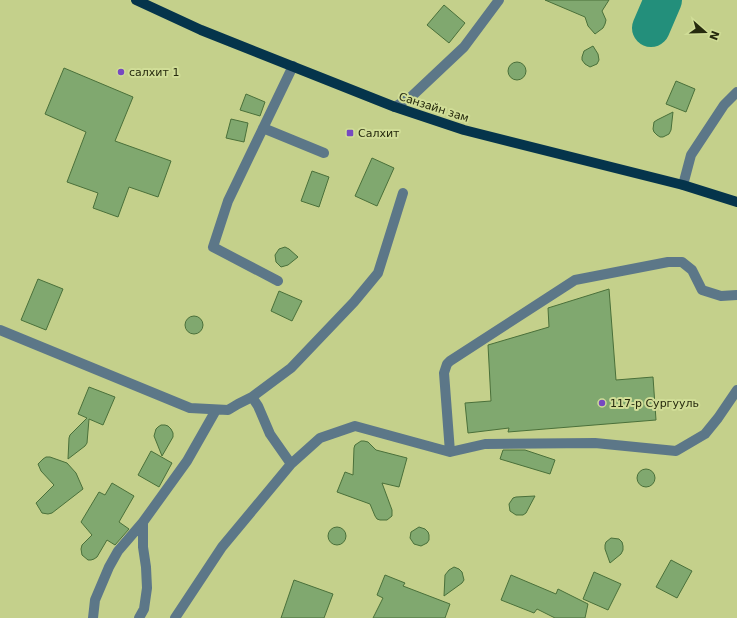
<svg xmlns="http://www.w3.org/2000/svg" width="737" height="618" font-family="'DejaVu Sans',sans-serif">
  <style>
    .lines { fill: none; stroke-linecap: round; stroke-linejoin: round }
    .river { stroke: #238f7b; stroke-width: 38 }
    .building { fill: #80a86f; stroke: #4a703a }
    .minor { stroke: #5c7788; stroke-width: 10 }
    .major { stroke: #05344b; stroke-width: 10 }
    .poi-dot { fill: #7649c1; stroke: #d0dd97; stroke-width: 1.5 }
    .labels { text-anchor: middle; stroke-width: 4; stroke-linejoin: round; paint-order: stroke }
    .poi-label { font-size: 11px; fill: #262a0e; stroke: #d0dd97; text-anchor: start }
    .street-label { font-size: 11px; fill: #262a0e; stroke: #d0dd97 }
  </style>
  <rect width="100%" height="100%" fill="#c4d08b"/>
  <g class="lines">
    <path class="river" d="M651,28l12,-28"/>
  </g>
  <path class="building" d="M545,0h64l-7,11 4,9 -1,4 -2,4 -8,6 -7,-8 -3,-9z
    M444,5l21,18 -16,20 -22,-18z
    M593,46l5,8 1,6 -2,4 -7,3 -5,-3 -3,-4v-3l2,-6z
    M508 71a9 9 0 1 1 18 0a9 9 0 1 1-18 0Z
    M64,68l69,29 -18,44 56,20 -13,36 -29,-10 -11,30 -25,-9 5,-15 -31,-11 19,-50 -41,-18z
    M676,81l19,8 -9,23 -20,-8z
    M246,94l19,8 -5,14 -20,-6z
    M673,112l-2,18 -2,4 -6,3h-3l-3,-2 -3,-3 -1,-3 1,-7 3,-2z
    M231,119l17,4 -4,19 -18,-4z
    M372,158l22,10 -17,38 -22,-10z
    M312,171l17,6 -10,30 -18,-6z
    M285,247l4,2 9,8 -10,8 -7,2 -5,-5 -1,-7 4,-6z
    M38,279l25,10 -17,41 -25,-10z
    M609,289l7,91 37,-3 3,43 -148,12 1,-4 -41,5 -3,-30 26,-2 -3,-56 61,-18 -1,-19z
    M279,291l23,10 -10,20 -21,-10z
    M185 325a9 9 0 1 1 18 0a9 9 0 1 1-18 0Z
    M89,387l26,10 -12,28 -14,-6 -2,24 -2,3 -17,13 1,-21 1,-3 17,-17 -9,-4z
    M161,425h4l3,1 3,3 2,4v4l-11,19 -8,-20 2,-7 2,-2z
    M361,441h3l4,1 8,8 31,8 -8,29 -17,-4 10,27v6l-5,4h-7l-3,-1 -2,-3 -5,-12 -33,-12 8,-20 8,3 1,-27 1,-3z
    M503,450h22l30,10 -5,14 -50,-15z
    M151,451l21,12 -13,24 -21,-12z
    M46,457h4l17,6 9,10 7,16 -31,24 -4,1 -6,-1 -6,-10 18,-18 -13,-14 -3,-7 5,-5z
    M637 478a9 9 0 1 1 18 0a9 9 0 1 1-18 0Z
    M112,483l22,13 -15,26 10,7 -14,16 -8,-5 -10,17 -3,2 -3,1h-3l-6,-5 -1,-6 1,-4 10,-10 -11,-13 18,-30 6,3z
    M535,496l-9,17 -3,2h-7l-6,-4 -1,-7 4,-6 3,-1z
    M328 536a9 9 0 1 1 18 0a9 9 0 1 1-18 0Z
    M419,527l6,2 3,3 1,3v5l-2,3 -6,3 -7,-2 -4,-6 1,-6z
    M611,538l8,1 3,3 1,4v4l-2,4 -11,9 -5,-14v-4l1,-3z
    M671,560l21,11 -15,27 -21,-11z
    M454,567l5,2 3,3 2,8 -2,3 -18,13 1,-21 4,-5z
    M594,572l27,12 -13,26 -25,-11z
    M385,575l20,8 -2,3 47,18 -5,14h-72l10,-20 -6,-3z
    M511,575l45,19 2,-5 30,15 -3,14h-30l-18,-9 -3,4 -33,-13z
    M294,580l39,14 -9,24h-43z"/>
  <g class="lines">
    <path class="minor" d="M395,107l17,-11 52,-49 35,-47
      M263,128l61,25
      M683,185l8,-30 33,-50 13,-13
      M278,281l-65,-34 15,-46 65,-135
      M0,330l190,78 38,2 10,-6 14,-7 39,-29 63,-66 24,-29 25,-80
      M252,397l6,9 12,28 21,30
      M450,452l-6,-79 3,-9 3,-3 125,-81 93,-18h14l10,8 10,20 19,6 16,-1
      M93,618l2,-18 14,-33 9,-16 25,-29
      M139,618l5,-9 3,-21 -1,-21 -3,-20v-25l44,-61 29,-51
      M175,618l47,-71 69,-83 29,-26 35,-12 95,26 35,-8 110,-1 81,8 29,-17 13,-16 19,-28"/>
    <path class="major" d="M136,0l65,30 194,77 69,23 219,55 54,17"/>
  </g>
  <g class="poi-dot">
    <circle cx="121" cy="72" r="4"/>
    <rect x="346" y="129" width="8" height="8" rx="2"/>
    <circle cx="602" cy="403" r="4"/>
  </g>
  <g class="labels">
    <g class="poi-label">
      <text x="129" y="76">салхит 1</text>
      <text x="358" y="137">Салхит</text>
      <text x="610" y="407">117-р Сургууль</text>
    </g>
    <g class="street-label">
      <text transform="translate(434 107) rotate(18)" y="4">Санзайн зам</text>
    </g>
  </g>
  <g transform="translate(705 32) rotate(110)" stroke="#d0dd97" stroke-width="3" paint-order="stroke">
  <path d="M0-3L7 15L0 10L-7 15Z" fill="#262a0e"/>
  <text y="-6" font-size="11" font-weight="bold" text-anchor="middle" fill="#262a0e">N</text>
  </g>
</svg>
